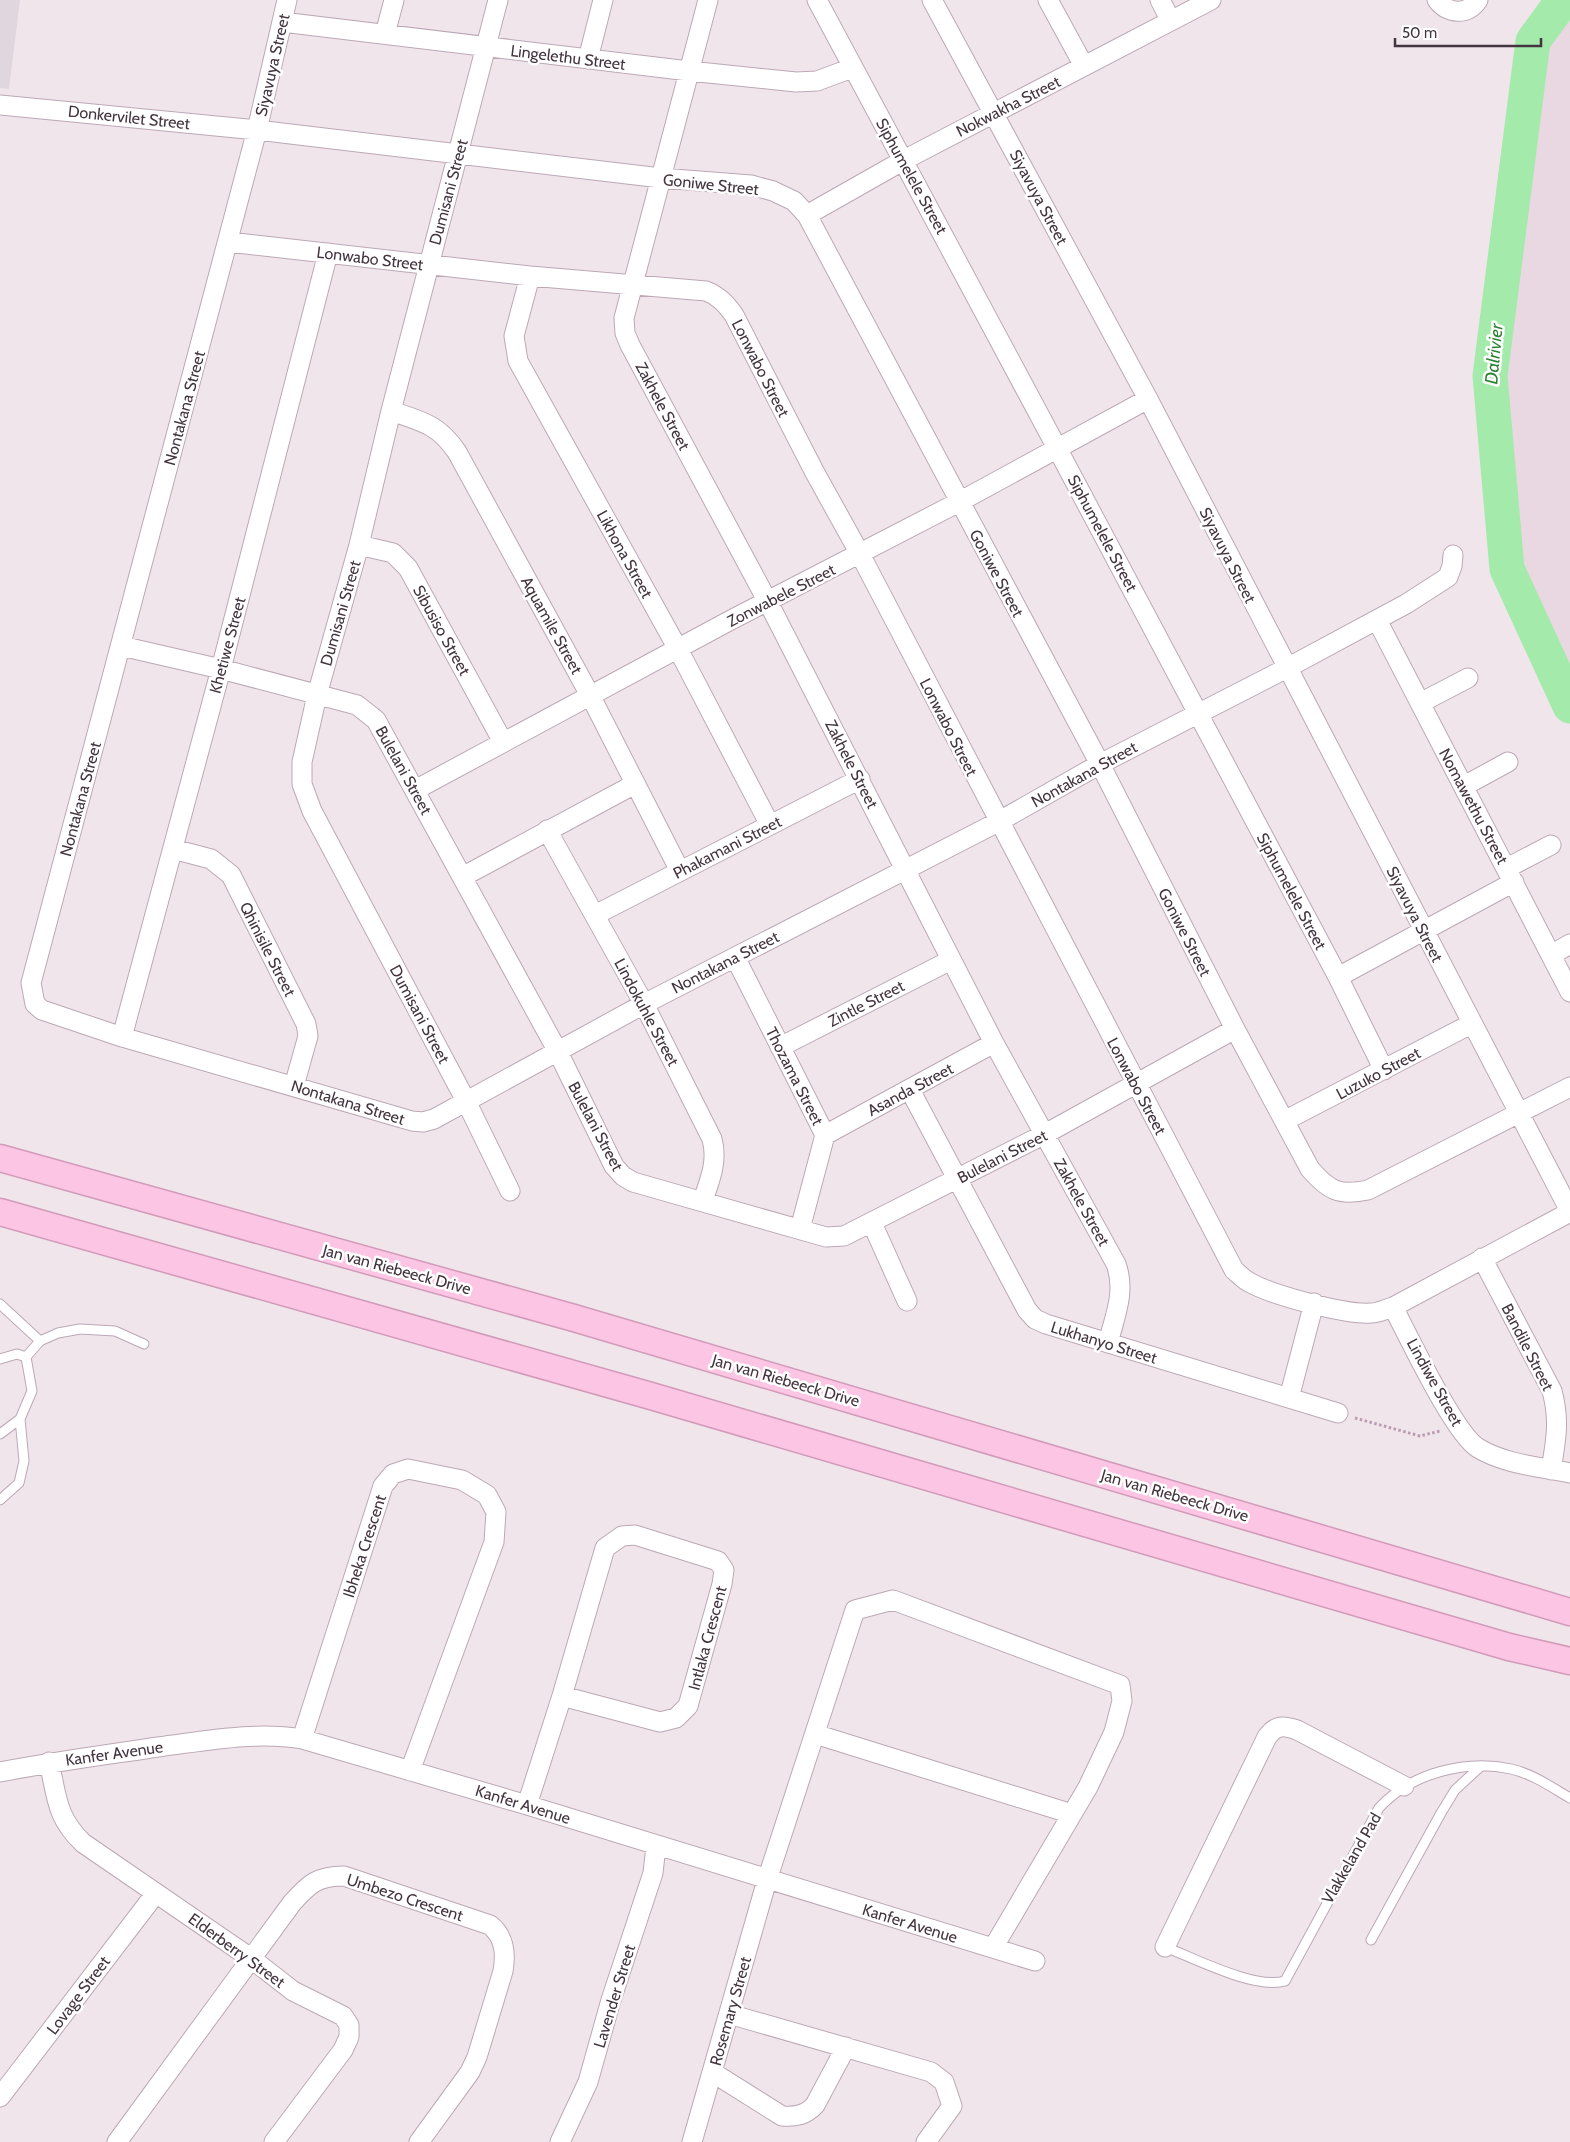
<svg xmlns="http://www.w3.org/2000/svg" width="1570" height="2142" font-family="Cabin,sans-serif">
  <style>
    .residential { fill: #e9d7e2 }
    .industrial { fill: #e0d7de }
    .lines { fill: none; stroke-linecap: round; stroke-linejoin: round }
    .river { stroke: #a4eaab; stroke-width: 35 }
    .service-casing { stroke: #bca8b5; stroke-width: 11 }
    .minor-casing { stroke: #bca8b5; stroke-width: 21 }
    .secondary-casing { stroke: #d19ab9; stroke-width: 29 }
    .path { stroke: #bc9ab1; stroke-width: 3; stroke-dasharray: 2.5 2.5; stroke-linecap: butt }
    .service { stroke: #fff; stroke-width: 9 }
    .minor { stroke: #fff; stroke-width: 19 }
    .secondary { stroke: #fbc5e3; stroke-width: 26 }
    .labels { text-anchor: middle; stroke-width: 5; stroke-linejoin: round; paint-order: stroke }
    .street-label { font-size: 16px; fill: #43353f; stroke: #fff }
    .water-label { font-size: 18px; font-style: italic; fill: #2d8236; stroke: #fff }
  </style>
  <rect width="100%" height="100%" fill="#f1e5ec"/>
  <path class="residential" d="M1563,0h7v706l-63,-137 -17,-193 43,-335z"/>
  <path class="industrial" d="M0,0h20l-11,89 -9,-1z"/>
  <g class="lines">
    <path class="river" d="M1563,0l-30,41 -43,335 17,193 63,137"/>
    <g class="service-casing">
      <path id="service" d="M0,1304l40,37
        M26,1357l14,-16 18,-8 22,-4 35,2 29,13
        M0,1359l17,-5 9,3 6,34 -12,28
        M0,1434l20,-15 4,42 -5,22 -19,17
        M1371,1940l70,-127 14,-23 26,-24
        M1165,1947c29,11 90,43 120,34l94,-173c32,-35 87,-49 132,-39 22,5 40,18 59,29"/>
    </g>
    <g class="minor-casing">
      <path id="minor" d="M287,0l-30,130 -226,853 4,21 7,6 80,27 290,84 11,1 11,-3 210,-115 354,-182 102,-58 187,-96 119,-64 42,-27 4,-11 1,-11
        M498,0l-107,411 -32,134 -42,150 -15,67v22l10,27 154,290 44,90
        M708,0l-84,318 1,15 5,12 138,257 226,441 122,221c10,27 -1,52 -8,79
        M817,0l240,448 281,529 46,93
        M932,0l216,399 422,812
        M1048,0l36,66
        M1160,0l11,21
        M1437,0c11,14 30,16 41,0
        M282,22l407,49 107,11 21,-1 35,-13
        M385,34l9,-34
        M588,59l15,-59
        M0,105l257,25 404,48 90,7 22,6 21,10 13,14 293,549 135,265 75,140c19,22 29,27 58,21l202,-103
        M807,215l97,-55 307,-160
        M228,242l302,34 176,15c13,5 20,13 28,24l80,156 46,83 374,716c5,4 9,9 15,12 22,13 97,33 122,31 7,0 15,-4 22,-6l177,-95
        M530,276l-16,60 4,25 160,288 92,176
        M391,411c30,10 47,13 66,41l134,245 89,174
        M359,545l34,8 15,15 95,174
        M1377,620l193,372
        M121,646l100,23 136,36 19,15 181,330 57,116 9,10 10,6 193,55 18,-1 201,-102 190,-105
        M1420,703l48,-25
        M1464,786l44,-24
        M415,790l314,-169 230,-119 189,-103
        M547,830l97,174 68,135c6,22 -2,41 -9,61
        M173,849l38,10 20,16 75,149 2,12 -14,50
        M1507,868l44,-23
        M464,876l171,-92
        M595,915l265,-136
        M1551,955l19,-11
        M735,957l90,178 -25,94
        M1338,977l176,-95
        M122,1037l99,-368 107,-416
        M780,1047l171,-87
        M910,1090l117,220 8,9 11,5 292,89
        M1284,1121l187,-97
        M825,1135l169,-92
        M872,1223l35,78
        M1482,1258l70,133c8,29 4,49 -1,79
        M1393,1307c16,30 61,126 85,141 26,16 62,19 92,25
        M1289,1398l25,-95
        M815,1734l257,80
        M302,1739l81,-253 10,-12 15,-5 54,11 25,15 9,17 -2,30 -84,229
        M49,1762c8,35 7,55 34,81l169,116 41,32 50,25 6,9v12l-6,13 -69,92
        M0,1772c52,-10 105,-17 158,-25 48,-6 96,-16 144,-8l225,66 508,156
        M527,1805l35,-109 43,-148 17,-12 13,-1 83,26 6,9 -2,14 -34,122 -12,12 -16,4 -98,-26
        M1165,1947l102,-210c9,-12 16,-12 30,-7l107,56
        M729,2014l202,58 13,10 8,24 -26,36
        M712,2072l70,44c14,1 24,-1 33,-11l31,-58
        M0,2097l156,-204
        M117,2142l175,-239c17,-19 25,-27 52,-27l146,49c15,12 16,29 13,46l-26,86 -7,15 -51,70
        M560,2142l28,-60 23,-82 42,-127 3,-27
        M692,2142l75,-262 88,-270 38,-10 227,85 2,16 -8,31 -26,55 -95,161"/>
    </g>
    <g class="secondary-casing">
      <path id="secondary" d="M0,1158l574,160 996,294
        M0,1212l651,184 858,251 61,14"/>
    </g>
    <path class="path" d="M1355,1418l65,18 20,-5"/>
    <use href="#service" class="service"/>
    <use href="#minor" class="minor"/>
    <use href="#secondary" class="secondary"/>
  </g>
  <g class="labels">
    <g class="street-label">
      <text transform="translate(568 57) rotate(7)" y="6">Lingelethu Street</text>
      <text transform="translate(272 65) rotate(-77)" y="6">Siyavuya Street</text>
      <text transform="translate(1008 106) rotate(-27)" y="6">Nokwakha Street</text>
      <text transform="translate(129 117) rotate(6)" y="6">Donkervilet Street</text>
      <text transform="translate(912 176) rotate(61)" y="6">Siphumelele Street</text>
      <text transform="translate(711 184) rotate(6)" y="6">Goniwe Street</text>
      <text transform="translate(448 192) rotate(-75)" y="6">Dumisani Street</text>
      <text transform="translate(1039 197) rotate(62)" y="6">Siyavuya Street</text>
      <text transform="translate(370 258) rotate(7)" y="6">Lonwabo Street</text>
      <text transform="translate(761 368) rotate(63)" y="6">Lonwabo Street</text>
      <text transform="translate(663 406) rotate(62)" y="6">Zakhele Street</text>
      <text transform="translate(184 408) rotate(-75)" y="6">Nontakana Street</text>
      <text transform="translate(1103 533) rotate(62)" y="6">Siphumelele Street</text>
      <text transform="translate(625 554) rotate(61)" y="6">Likhona Street</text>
      <text transform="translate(1228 555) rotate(63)" y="6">Siyavuya Street</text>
      <text transform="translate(997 573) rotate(62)" y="6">Goniwe Street</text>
      <text transform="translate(781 595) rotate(-27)" y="6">Zonwabele Street</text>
      <text transform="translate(340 613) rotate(-74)" y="6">Dumisani Street</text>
      <text transform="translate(552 625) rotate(61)" y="6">Aquamile Street</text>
      <text transform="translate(442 630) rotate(61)" y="6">Sibusiso Street</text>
      <text transform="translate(227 645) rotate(-75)" y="6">Khetiwe Street</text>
      <text transform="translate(949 727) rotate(63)" y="6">Lonwabo Street</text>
      <text transform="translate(852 764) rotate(63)" y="6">Zakhele Street</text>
      <text transform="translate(404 770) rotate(61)" y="6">Bulelani Street</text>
      <text transform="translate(1084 774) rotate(-29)" y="6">Nontakana Street</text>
      <text transform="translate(80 799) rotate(-75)" y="6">Nontakana Street</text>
      <text transform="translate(1474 806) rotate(62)" y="6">Nomawethu Street</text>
      <text transform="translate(727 847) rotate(-27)" y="6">Phakamani Street</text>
      <text transform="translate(1292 891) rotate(62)" y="6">Siphumelele Street</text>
      <text transform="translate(1415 914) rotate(63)" y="6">Siyavuya Street</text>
      <text transform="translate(1185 932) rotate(63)" y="6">Goniwe Street</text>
      <text transform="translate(268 949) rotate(63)" y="6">Qhinisile Street</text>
      <text transform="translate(725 962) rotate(-27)" y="6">Nontakana Street</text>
      <text transform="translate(866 1003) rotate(-27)" y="6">Zintle Street</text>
      <text transform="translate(647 1012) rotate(62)" y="6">Lindokuhle Street</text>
      <text transform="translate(420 1014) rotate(62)" y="6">Dumisani Street</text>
      <text transform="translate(1378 1073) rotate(-28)" y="6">Luzuko Street</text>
      <text transform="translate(795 1076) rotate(63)" y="6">Thozama Street</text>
      <text transform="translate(1137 1086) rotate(62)" y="6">Lonwabo Street</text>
      <text transform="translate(910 1089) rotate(-28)" y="6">Asanda Street</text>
      <text transform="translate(348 1102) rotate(17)" y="6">Nontakana Street</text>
      <text transform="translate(596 1126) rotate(62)" y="6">Bulelani Street</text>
      <text transform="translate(1002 1156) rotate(-27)" y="6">Bulelani Street</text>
      <text transform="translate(1082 1202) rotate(61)" y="6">Zakhele Street</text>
      <text transform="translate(397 1269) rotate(15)" y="6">Jan van Riebeeck Drive</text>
      <text transform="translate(1104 1342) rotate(17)" y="6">Lukhanyo Street</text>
      <text transform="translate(1528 1347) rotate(63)" y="6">Bandile Street</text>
      <text transform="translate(786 1380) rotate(16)" y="6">Jan van Riebeeck Drive</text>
      <text transform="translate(1435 1382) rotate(61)" y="6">Lindiwe Street</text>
      <text transform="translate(1175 1495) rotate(16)" y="6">Jan van Riebeeck Drive</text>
      <text transform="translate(364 1546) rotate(-72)" y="6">Ibheka Crescent</text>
      <text transform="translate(707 1638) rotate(-75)" y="6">Intlaka Crescent</text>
      <text transform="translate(114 1753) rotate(-8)" y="6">Kanfer Avenue</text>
      <text transform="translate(523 1804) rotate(17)" y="6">Kanfer Avenue</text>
      <text transform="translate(1351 1858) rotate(-60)" y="6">Vlakkeland Pad</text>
      <text transform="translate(405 1897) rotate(18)" y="6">Umbezo Crescent</text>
      <text transform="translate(910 1923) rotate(17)" y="6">Kanfer Avenue</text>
      <text transform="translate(237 1950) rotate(36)" y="6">Elderberry Street</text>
      <text transform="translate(78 1995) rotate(-53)" y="6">Lovage Street</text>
      <text transform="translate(614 1996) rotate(-73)" y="6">Lavender Street</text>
      <text transform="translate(730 2011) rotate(-74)" y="6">Rosemary Street</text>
    </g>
    <g class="water-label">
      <text transform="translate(1494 354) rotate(-85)" y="6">Dalrivier</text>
    </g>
  </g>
  <path d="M1395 38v8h146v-8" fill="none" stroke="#43353f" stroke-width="2.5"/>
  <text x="1402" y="38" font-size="15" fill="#43353f" stroke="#ffffff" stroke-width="4" paint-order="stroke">50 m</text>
</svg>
